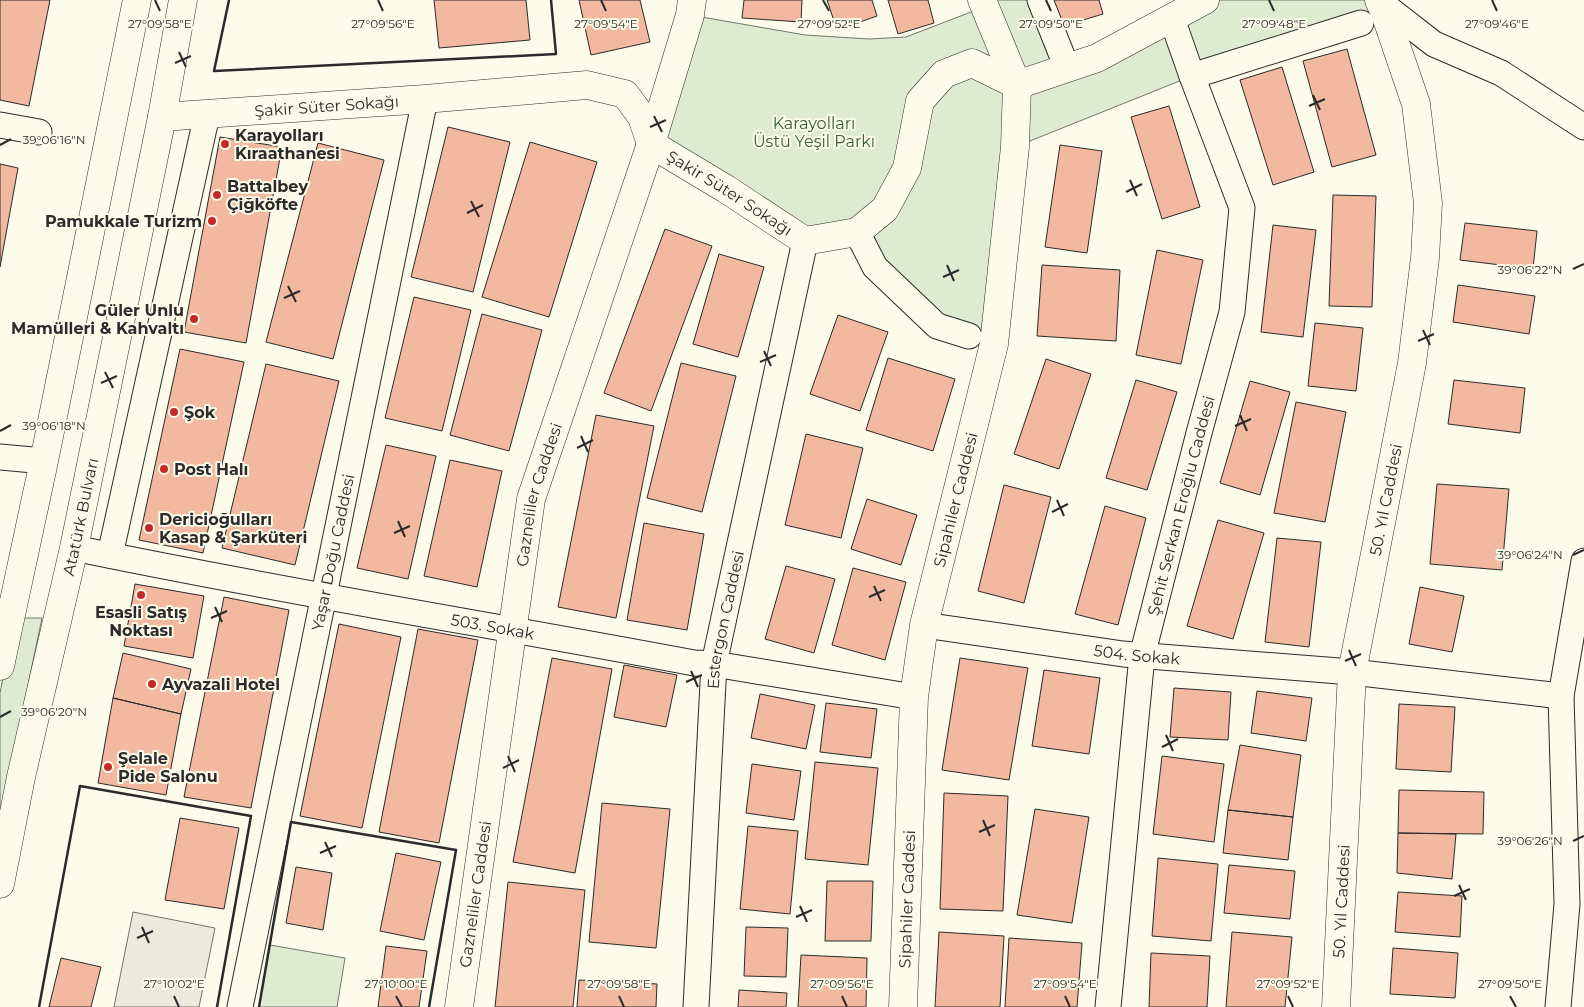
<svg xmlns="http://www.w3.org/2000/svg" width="1584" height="1007" font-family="Montserrat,sans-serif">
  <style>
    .green { fill: #deebd1; stroke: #74746e }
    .parking { fill: #eceadb; stroke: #74746e }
    .building { fill: #f2b8a0; stroke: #2b2b2b }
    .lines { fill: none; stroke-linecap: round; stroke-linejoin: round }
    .street-casing { stroke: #2b2b2b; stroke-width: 27 }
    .secondary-casing { stroke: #2b2b2b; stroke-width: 29 }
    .primary-casing { stroke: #2b2b2b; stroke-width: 29 }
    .street { stroke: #fdfbea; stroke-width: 25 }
    .secondary { stroke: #fdfbea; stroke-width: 28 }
    .primary { stroke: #fdfbea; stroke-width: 28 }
    .wall { stroke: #2b2b2b; stroke-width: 2.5 }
    .ticks { fill: none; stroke: #2b2b2b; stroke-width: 2 }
    .poi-dot { fill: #c62828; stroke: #fdfbea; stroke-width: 2 }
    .labels { text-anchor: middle; stroke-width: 4; stroke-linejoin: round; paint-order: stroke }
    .street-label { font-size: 16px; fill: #2b2b2b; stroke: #fdfbea }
    .park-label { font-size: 16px; fill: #34623c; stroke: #fdfbea }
    .poi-label { font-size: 16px; font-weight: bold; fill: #2b2b2b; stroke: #fdfbea; text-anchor: start }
    .ticks-label { font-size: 12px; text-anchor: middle; fill: #2b2b2b; stroke: #fdfbea; stroke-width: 4; stroke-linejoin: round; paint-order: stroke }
  </style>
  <rect width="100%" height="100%" fill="#fdfbea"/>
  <path class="green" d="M982,0h58l27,68 138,-68h174l7,16 -194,60 -177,71 -21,197 -57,-18 -80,-94 -52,9 -154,-97 39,-129 115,20 64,4 37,-2 78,-30z
    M15,618h27l-42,201v-126z
    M270,945l75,13 -8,49h-78z"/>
  <path class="parking" d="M133,912l82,16 -16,79h-85z"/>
  <path class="building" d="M0,0h50l-21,106 -29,-6z
    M434,0h92l4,40 -91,8z
    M579,0h61l10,42 -59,13z
    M744,0h58l-1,22 -59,-4z
    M827,0h45l5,16 -40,14z
    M888,0h40l6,23 -36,11z
    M1048,0h51l4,14 -47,14z
    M1347,49l29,106 -44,12 -29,-106z
    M1282,67l32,105 -41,13 -33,-105z
    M1169,106l31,101 -38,12 -31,-102z
    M448,127l62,15 -37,150 -62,-15z
    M220,137l62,10 -36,196 -62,-11z
    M530,142l67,20 -48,155 -67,-20z
    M318,143l66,17 -51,199 -67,-17z
    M1060,145l42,6 -15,102 -42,-6z
    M0,164l18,4 -18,99z
    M1333,195l43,1 -4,111 -43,-1z
    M1465,223l72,8 -4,38 -73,-9z
    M1273,225l43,5 -13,107 -42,-5z
    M665,229l47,17 -61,165 -47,-18z
    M1157,250l46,10 -22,104 -45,-9z
    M719,254l45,13 -26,90 -45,-13z
    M1042,265l78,5 -4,71 -79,-5z
    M1458,285l77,11 -6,38 -76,-12z
    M414,297l57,13 -29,121 -57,-13z
    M482,314l60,16 -33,121 -59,-16z
    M838,315l50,17 -28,79 -50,-17z
    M1315,323l48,5 -7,63 -48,-5z
    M180,349l64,13 -41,191 -64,-13z
    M888,358l67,21 -22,72 -67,-21z
    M1046,359l45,15 -32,95 -45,-15z
    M681,363l55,13 -34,136 -55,-14z
    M266,364l73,17 -44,184 -73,-17z
    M1136,380l41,12 -30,98 -41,-12z
    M1454,380l71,8 -5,45 -72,-9z
    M1250,381l40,11 -30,103 -40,-12z
    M1296,402l50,10 -21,110 -51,-9z
    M596,415l58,11 -38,192 -58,-11z
    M806,434l57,14 -22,90 -56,-13z
    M386,445l50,11 -28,123 -51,-11z
    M450,460l52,11 -25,116 -53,-11z
    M1437,484l72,5 -7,81 -72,-6z
    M1004,485l47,12 -27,106 -46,-12z
    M867,499l50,16 -16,50 -50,-16z
    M1105,506l41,12 -28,107 -43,-11z
    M1218,520l46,13 -31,106 -46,-13z
    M644,523l60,11 -17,96 -60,-10z
    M1277,538l44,4 -12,105 -44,-5z
    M786,566l49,13 -21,74 -49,-14z
    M853,568l53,14 -21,78 -53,-15z
    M135,584l69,12 -11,62 -69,-12z
    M1420,587l44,9 -12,56 -43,-8z
    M224,597l65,13 -38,198 -67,-11z
    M339,624l62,13 -39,191 -62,-12z
    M418,629l60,11 -39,203 -60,-11z
    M123,653l68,16 -10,45 -68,-16z
    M552,658l60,11 -37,204 -62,-11z
    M960,658l68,10 -19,112 -67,-10z
    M624,665l53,10 -11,52 -52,-10z
    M1044,670l56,8 -11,76 -57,-8z
    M1174,688l57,4 -3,48 -58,-3z
    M1257,691l55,7 -6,43 -55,-8z
    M760,694l55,11 -9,44 -55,-11z
    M113,698l68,16 -15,81 -68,-12z
    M826,703l51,6 -6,49 -51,-6z
    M1399,704l56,3 -4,65 -55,-3z
    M1240,745l61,10 -8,62 -65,-7z
    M1162,756l62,8 -10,78 -61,-8z
    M815,762l63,6 -10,97 -63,-6z
    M752,764l49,7 -7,49 -48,-7z
    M1399,790l85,2 -1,42 -85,-1z
    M944,793l64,3 -5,115 -63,-2z
    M602,803l68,6 -14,139 -67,-6z
    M1035,809l54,8 -17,106 -55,-8z
    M1228,810l65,7 -5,43 -65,-7z
    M180,818l59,10 -15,81 -59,-9z
    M748,826l50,5 -8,83 -50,-5z
    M1398,833l58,1 -4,45 -55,-6z
    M396,853l45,9 -17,78 -44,-9z
    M1158,858l60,6 -7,77 -59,-5z
    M1229,865l66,6 -5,48 -66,-6z
    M296,867l36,6 -9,57 -37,-7z
    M827,881h46l-2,60h-46z
    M508,882l77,8 -12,117h-78z
    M1398,892l64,4 -2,41 -65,-5z
    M746,927l42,1 -2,49 -42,-1z
    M939,932l65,4 -4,71h-65z
    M1232,932l60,5 -7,70h-59z
    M1009,938l73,5 -5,64h-72z
    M386,946l41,5 -8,56h-41z
    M1393,948l65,5 -3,45 -65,-4z
    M1151,953l59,3 -3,51h-58z
    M801,955l66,3 -1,49h-68z
    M61,958l40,9 -10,40h-42z
    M579,980l78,4 -1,23h-79z
    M739,990l48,3 -1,14h-48z"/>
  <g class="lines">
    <g class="street-casing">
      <g id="street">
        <path d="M1040,0l27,68"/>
        <path d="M1380,2l54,42 67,29 83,54"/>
        <path d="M1192,76l169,-53"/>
        <path d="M0,125l39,7"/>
        <path d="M857,232l18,35 62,59 32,10"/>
        <path d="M0,457l44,4"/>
        <path id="s1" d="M74,548c206,43 413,76 620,115l20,1 200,33"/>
        <path d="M110,555l94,-427 4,-14"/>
        <path id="s2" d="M924,625l199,29 229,18 209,24"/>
        <path id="s3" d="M240,1007l185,-908"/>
        <path id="s4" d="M696,1007l18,-343 91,-423"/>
        <path id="s5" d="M1108,1007l34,-351 57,-223 33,-121 10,-104 -50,-132 -20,-57"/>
        <path d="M1558,1007l9,-103 -6,-208 23,-135"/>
      </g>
    </g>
    <g class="secondary-casing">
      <g id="secondary">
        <path id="s6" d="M162,117l263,-18 162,-14 38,9 17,23 9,27 75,45 79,52 52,-9 28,-23 22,-41 13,-67 24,-27 28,-11 45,22 80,-27 108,-58"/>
        <path id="s7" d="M459,1007l72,-508 120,-355 39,-129 2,-15"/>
        <path id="s8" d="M903,1007l11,-310 10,-72 70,-281 21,-197 2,-62 -35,-85"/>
        <path id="s9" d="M1336,1007l16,-335 60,-309 13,-105 3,-55 -12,-99 -30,-88 -7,-16"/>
      </g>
    </g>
    <g class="primary-casing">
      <g id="primary">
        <path d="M0,666l44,-205 93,-461"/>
        <path id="s10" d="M0,884l21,-107 53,-229 88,-431 21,-117"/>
      </g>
    </g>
    <use href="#street" class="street"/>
    <use href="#secondary" class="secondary"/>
    <use href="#primary" class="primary"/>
    <path class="wall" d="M229,0l-15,71 342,-17 -5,-54
      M39,1007l41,-221 171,30 -34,191
      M259,1007l32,-185 165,28 -27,157"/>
  </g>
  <path class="ticks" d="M155,0l5,11M378,0l5,11M601,0l5,11M823,0l6,11M1046,0l5,11M1269,0l5,11M1492,0l5,11M179,52l7,15M175,63l16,-7M1313,95l7,15M1309,106l16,-7M654,116l8,16M650,127l16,-7M0,145l11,-6M1130,180l7,16M1126,192l16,-8M471,201l8,16M467,213l16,-8M947,265l7,16M1573,269l11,-5M943,277l16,-7M288,286l8,16M284,298l16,-7M1423,330l7,15M1418,341l16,-7M764,351l7,15M760,362l16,-7M105,372l8,16M101,383l16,-7M1240,415l7,16M1235,426l16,-7M0,431l11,-6M581,436l7,16M577,448l16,-8M1057,500l7,16M1052,512l16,-8M398,521l7,16M394,533l16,-7M1573,555l11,-5M874,586l7,15M869,597l16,-7M215,607l7,15M211,618l16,-7M1349,650l7,16M1345,661l16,-7M691,671l7,16M686,682l16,-7M0,717l11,-6M1166,735l7,16M1162,747l16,-8M508,756l7,16M503,768l16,-8M983,820l7,16M979,832l16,-7M1573,841l11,-5M325,842l7,15M320,853l16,-7M1459,885l7,15M1454,896l16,-7M800,906l7,16M796,917l16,-7M142,927l7,16M137,938l16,-7M174,996l5,11M396,996l6,11M619,996l5,11M842,996l5,11M1065,996l5,11M1288,996l5,11M1510,996l6,11"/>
  <g class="poi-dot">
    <circle cx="225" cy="144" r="5"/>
    <circle cx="217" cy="195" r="5"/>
    <circle cx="212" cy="221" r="5"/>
    <circle cx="194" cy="319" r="5"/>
    <circle cx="174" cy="412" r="5"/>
    <circle cx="164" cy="469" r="5"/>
    <circle cx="149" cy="528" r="5"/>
    <circle cx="141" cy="595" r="5"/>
    <circle cx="152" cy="684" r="5"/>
    <circle cx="108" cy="767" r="5"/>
  </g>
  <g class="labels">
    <g class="street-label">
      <text dy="6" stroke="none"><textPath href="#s6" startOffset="165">Şakir Süter Sokağı</textPath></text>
      <text dy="6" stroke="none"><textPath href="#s6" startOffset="615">Şakir Süter Sokağı</textPath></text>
      <text dy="6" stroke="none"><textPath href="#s7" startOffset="519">Gazneliler Caddesi</textPath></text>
      <text dy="6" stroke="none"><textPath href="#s8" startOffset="512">Sipahiler Caddesi</textPath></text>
      <text dy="6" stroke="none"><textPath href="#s9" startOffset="511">50. Yıl Caddesi</textPath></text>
      <text dy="6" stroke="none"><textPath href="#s5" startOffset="508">Şehit Serkan Eroğlu Caddesi</textPath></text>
      <text dy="6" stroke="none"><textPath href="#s10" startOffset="376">Atatürk Bulvarı</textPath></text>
      <text dy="6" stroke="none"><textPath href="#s3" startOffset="464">Yaşar Doğu Caddesi</textPath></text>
      <text dy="6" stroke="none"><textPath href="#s4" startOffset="389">Estergon Caddesi</textPath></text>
      <text dy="6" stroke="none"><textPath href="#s1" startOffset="426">503. Sokak</textPath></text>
      <text dy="6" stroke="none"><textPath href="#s2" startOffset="215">504. Sokak</textPath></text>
      <text dy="6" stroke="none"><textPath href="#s7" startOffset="114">Gazneliler Caddesi</textPath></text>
      <text dy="6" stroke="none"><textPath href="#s8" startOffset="108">Sipahiler Caddesi</textPath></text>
      <text dy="6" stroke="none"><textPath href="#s9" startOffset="106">50. Yıl Caddesi</textPath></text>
    </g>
    <g class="park-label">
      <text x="814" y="129">Karayolları<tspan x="814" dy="18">Üstü Yeşil Parkı</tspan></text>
    </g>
    <g class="poi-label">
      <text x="235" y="141">Karayolları<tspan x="235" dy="18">Kıraathanesi</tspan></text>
      <text x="227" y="192">Battalbey<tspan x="227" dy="18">Çiğköfte</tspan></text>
      <text x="202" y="227" text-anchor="end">Pamukkale Turizm</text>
      <text x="184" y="316" text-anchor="end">Güler Unlu<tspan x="184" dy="18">Mamülleri &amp; Kahvaltı</tspan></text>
      <text x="184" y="418">Şok</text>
      <text x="174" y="475">Post Halı</text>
      <text x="159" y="525">Dericioğulları<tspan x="159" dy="18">Kasap &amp; Şarküteri</tspan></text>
      <text x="141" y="618" text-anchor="middle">Esasli Satış<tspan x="141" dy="18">Noktası</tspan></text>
      <text x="162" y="690">Ayvazali Hotel</text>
      <text x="118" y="764">Şelale<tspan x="118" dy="18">Pide Salonu</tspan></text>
    </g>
  </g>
  <g class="ticks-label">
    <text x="160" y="28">27°09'58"E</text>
    <text x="383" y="28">27°09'56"E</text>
    <text x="606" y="28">27°09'54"E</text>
    <text x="829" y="28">27°09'52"E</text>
    <text x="1051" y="28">27°09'50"E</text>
    <text x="1274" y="28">27°09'48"E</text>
    <text x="1497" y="28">27°09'46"E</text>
    <text x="54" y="144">39°06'16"N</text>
    <text x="1530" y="274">39°06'22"N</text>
    <text x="54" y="430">39°06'18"N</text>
    <text x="1530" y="559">39°06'24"N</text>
    <text x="54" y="716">39°06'20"N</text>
    <text x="1530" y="845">39°06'26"N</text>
    <text x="174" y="988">27°10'02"E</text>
    <text x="396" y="988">27°10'00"E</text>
    <text x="619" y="988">27°09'58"E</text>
    <text x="842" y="988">27°09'56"E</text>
    <text x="1065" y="988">27°09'54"E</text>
    <text x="1288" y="988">27°09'52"E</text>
    <text x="1510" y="988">27°09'50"E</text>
  </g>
</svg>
